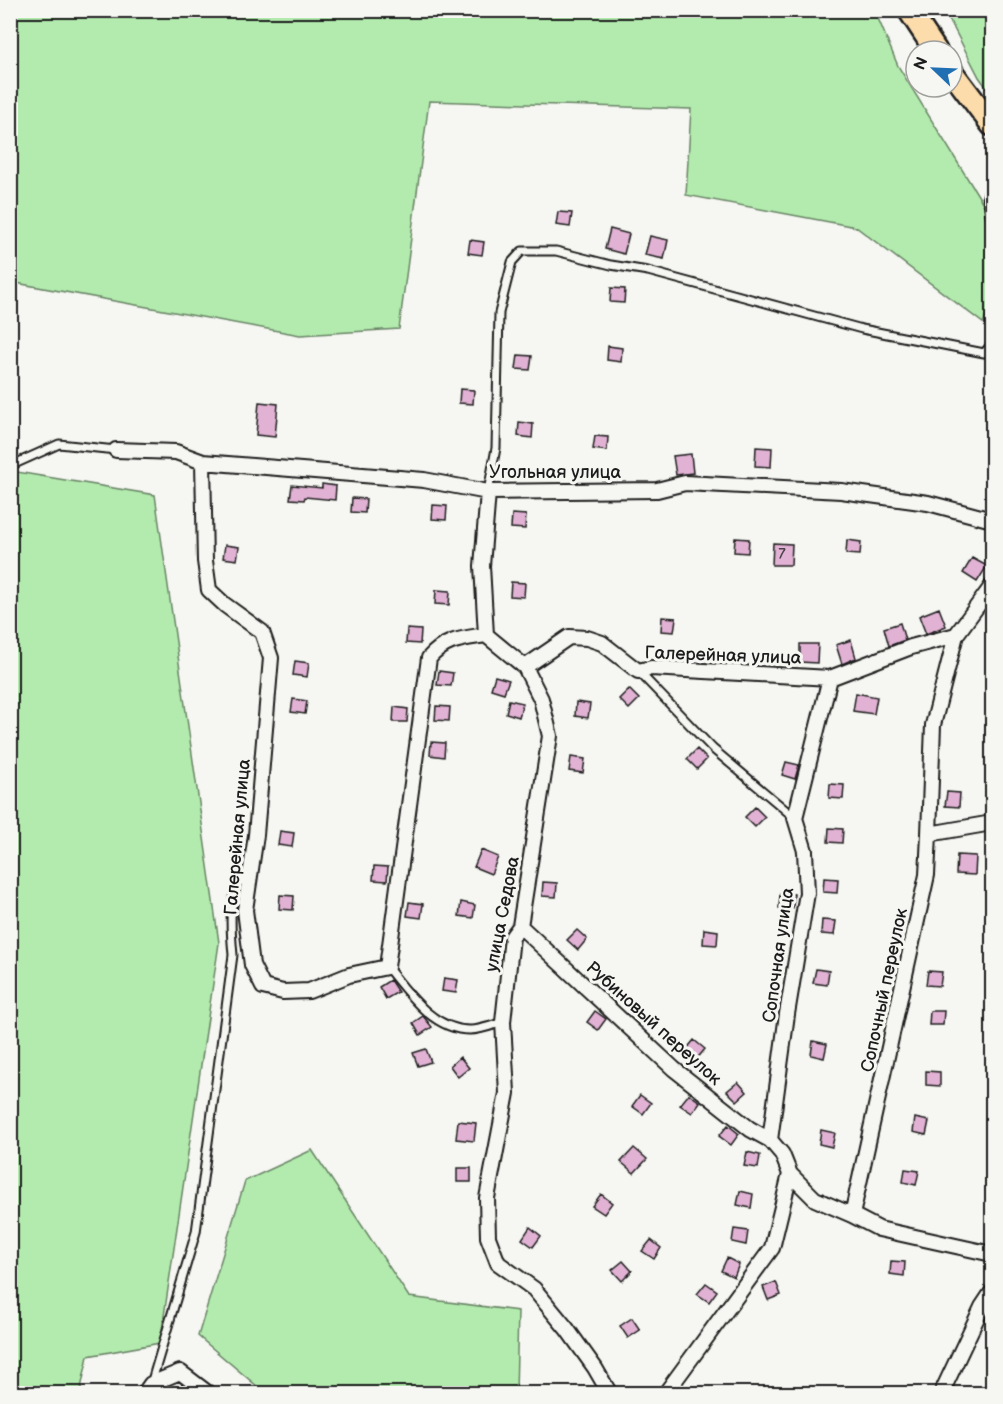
<svg xmlns="http://www.w3.org/2000/svg" width="1003" height="1404" font-family="'Balsamiq Sans',sans-serif">
  <style>
    .green { fill: #b3ebae; stroke: #688465; stroke-width: 1.5 }
    .building { fill: #e1b2d4; stroke: #1c1c1c; stroke-width: 1.5 }
    .lines { fill: none; stroke-linecap: round; stroke-linejoin: round }
    .service-casing { stroke: #1c1c1c; stroke-width: 11 }
    .minor-casing { stroke: #1c1c1c; stroke-width: 18 }
    .primary-casing { stroke: #1c1c1c; stroke-width: 26 }
    .service { stroke: #f6f6f2; stroke-width: 7 }
    .minor { stroke: #f6f6f2; stroke-width: 14 }
    .primary { stroke: #fcdcab; stroke-width: 21 }
    .labels { text-anchor: middle; stroke-width: 6; stroke-linejoin: round; paint-order: stroke }
    .number-label { font-size: 15px; fill: #4d424a }
    .street-label { font-size: 18px; fill: #1c1c1c; stroke: #f6f6f2 }
  </style>
  <rect width="100%" height="100%" fill="#f6f6f2"/>
  <filter id="ink" filterUnits="userSpaceOnUse"><feTurbulence type="fractalNoise" baseFrequency=".0167" numOctaves="2"/><feDisplacementMap in="SourceGraphic" scale="12" xChannelSelector="R" yChannelSelector="G"/><feConvolveMatrix kernelMatrix="1 2 1 2 8 2 1 2 1" color-interpolation-filters="sRGB"/></filter>
  <g filter="url(#ink)">
    <path class="green" d="M10,11h865l23,55 94,152v85l-9,20 -127,-96 -170,-32 5,-86 -262,-8 -30,228 -99,6 -289,-53z
      M945,11h35l12,13v71l-13,-18z
      M11,471l144,24 64,448 -59,400 -72,13 -8,37h-69z
      M312,1150l97,147 109,14 -2,82h-251l-67,-57 47,-155z"/>
    <path class="building" d="M558,212l14,1 -2,14 -14,-2z
      M610,229l19,5 -5,20 -19,-5z
      M650,236l18,4 -4,19 -19,-4z
      M470,240l14,2 -2,13 -14,-2z
      M611,288l14,1 -1,14 -14,-1z
      M608,346l14,2 -1,14 -14,-2z
      M518,355l14,1 -2,14 -14,-1z
      M460,389l14,1 -1,14 -14,-1z
      M259,402l19,2 -3,33 -19,-2z
      M519,422l14,2 -1,14 -14,-2z
      M595,436l13,1 -1,14 -14,-2z
      M756,447l16,1 -1,19 -16,-1z
      M691,454l2,19 -17,2 -3,-19z
      M322,484l14,2 -1,14 -30,-3 -1,3 -14,-1 2,-14 30,3z
      M352,498l14,1 -1,14 -14,-1z
      M433,505l14,1 -1,14 -14,-1z
      M512,514l14,1 -1,14 -14,-1z
      M735,538l14,1 -1,14 -14,-1z
      M847,540l14,2 -1,13 -14,-1z
      M773,543l19,1 -1,21h-19z
      M225,545l14,2 -2,13 -14,-2z
      M972,558l15,8 -10,16 -14,-9z
      M511,582l14,1 -1,14 -14,-1z
      M436,590l14,1 -1,14 -14,-1z
      M939,608l7,18 -20,8 -7,-18z
      M662,617l14,1 -2,14 -13,-1z
      M900,623l5,17 -16,6 -5,-18z
      M407,629l14,1 -1,14 -14,-1z
      M851,640l5,18 -14,6 -6,-19z
      M800,644h18l-1,19 -17,-1z
      M295,661l14,2 -2,14 -14,-2z
      M439,671l14,2 -2,13 -14,-1z
      M495,676l14,4 -5,13 -13,-4z
      M629,689l10,10 -10,10 -10,-10z
      M856,693l21,4 -3,17 -21,-3z
      M293,699l14,2 -2,13 -14,-2z
      M509,700l14,3 -4,14 -13,-4z
      M576,702l14,2 -2,14 -13,-2z
      M436,706l14,1 -1,14 -14,-1z
      M394,707l14,2 -1,13h-14z
      M431,742l14,1 -1,14 -14,-2z
      M697,749l10,10 -10,10 -10,-10z
      M571,757l14,2 -2,14 -14,-2z
      M786,762l13,3 -4,14 -13,-4z
      M830,784l14,1 -1,14 -14,-1z
      M947,792l13,1 -1,14 -14,-1z
      M755,807l10,10 -10,10 -10,-10z
      M829,828l14,1 -1,14 -14,-1z
      M280,831l14,2 -2,14 -14,-2z
      M481,850l17,7 -7,17 -17,-7z
      M957,855l19,1 -1,19 -19,-1z
      M374,866l14,1 -1,14 -14,-1z
      M824,878l14,1 -1,14 -14,-1z
      M543,882l14,1 -1,14 -14,-1z
      M780,894h14l-1,14h-14z
      M280,895l14,1 -1,14 -14,-1z
      M409,902l14,2 -2,14 -14,-2z
      M461,902l14,3 -2,13 -14,-2z
      M822,920l14,1 -2,14 -13,-1z
      M704,929l14,2 -1,14 -14,-1z
      M577,930l10,9 -9,11 -11,-10z
      M816,969l13,2 -2,14 -14,-2z
      M928,971l14,1 -2,14 -14,-1z
      M444,978l14,2 -2,13 -14,-2z
      M390,980l8,12 -12,7 -7,-12z
      M595,1011l11,8 -8,11 -11,-8z
      M930,1011h14l-1,14h-14z
      M423,1016l9,11 -12,8 -7,-12z
      M694,1040l11,9 -9,11 -11,-9z
      M813,1041l14,3 -3,14 -13,-3z
      M426,1049l5,13 -13,4 -5,-13z
      M460,1057l9,11 -11,9 -8,-11z
      M926,1071l14,1v14l-14,-1z
      M738,1082l9,10 -10,9 -10,-10z
      M689,1094l11,8 -8,11 -12,-8z
      M640,1095l11,8 -8,11 -11,-8z
      M915,1118l14,3 -3,14 -13,-3z
      M458,1121l18,2 -2,18 -18,-2z
      M728,1125l11,9 -8,11 -12,-9z
      M821,1130l14,3 -3,14 -13,-3z
      M634,1148l13,11 -13,14 -13,-11z
      M747,1152l13,3 -2,13 -14,-2z
      M457,1168h14v14h-14z
      M905,1169l14,2 -3,14 -13,-3z
      M740,1191l13,3 -2,14 -14,-3z
      M601,1194l11,9 -8,11 -12,-8z
      M530,1227l11,9 -8,11 -11,-8z
      M734,1229l14,2 -2,14 -14,-3z
      M651,1240l10,8 -7,11 -12,-8z
      M727,1258l12,6 -5,13 -13,-6z
      M623,1261l9,10 -10,10 -10,-11z
      M891,1261l14,1 -1,14 -14,-2z
      M776,1282l5,13 -13,5 -5,-13z
      M706,1283l11,8 -8,11 -12,-8z
      M632,1318l8,12 -12,8 -8,-12z"/>
    <g class="lines">
      <g class="service-casing">
        <path id="service" d="M992,182l-5,14 5,30
          M10,466l49,-22 57,6
          M488,492l8,-44 3,-135 13,-51 10,-11h34l55,14 37,6 214,58 122,24 8,-9
          M638,671l75,78 82,69
          M387,967c21,26 46,63 83,63 11,0 23,-5 33,-8
          M151,1384l45,-152 37,-277c-2,-23 -7,-66 14,-82l3,1"/>
      </g>
      <g class="minor-casing">
        <path id="minor" d="M116,450l60,2 27,10 221,18 64,12 169,-2 28,-7 156,8 87,12 64,17
          M203,462l2,99 4,29 16,15 37,27 9,26 -15,177 -11,75 7,55 11,22 20,5 26,-1 40,-16 38,-8 42,-309c17,-19 32,-19 57,-23
          M488,492l-6,74 4,69 39,32 16,32 9,37 -30,190 -8,11 -9,85 4,71 -20,105 1,39 10,26 36,26 33,40 28,39 15,26
          M525,667l44,-30 18,1 15,5 36,28 13,-3 179,10
          M929,834l4,-109 23,-90
          M520,926l154,143 76,60 20,11
          M790,1174l25,25 37,16 27,14 113,25
          M852,1215l75,-340 2,-41 63,-11
          M144,1394l7,-10 29,-12 29,22
          M665,1394l107,-146 18,-74 -8,-20 -12,-14 17,-126 20,-121 -2,-42 -10,-33 35,-140 81,-31 45,-12 36,-49
          M941,1394l41,-87 10,-15"/>
      </g>
      <g class="primary-casing">
        <path id="primary" d="M909,10l27,41
          M952,72l40,53"/>
      </g>
      <use href="#service" class="service"/>
      <use href="#minor" class="minor"/>
      <use href="#primary" class="primary"/>
    </g>
  </g>
  <g class="labels">
    <g class="number-label">
      <text x="782" y="559">7</text>
    </g>
    <g class="street-label">
      <text x="555" y="478">Угольная улица</text>
      <text transform="translate(723 655) rotate(2)" y="6">Галерейная улица</text>
      <text transform="translate(237 837) rotate(-85)" y="6">Галерейная улица</text>
      <text transform="translate(502 914) rotate(-79)" y="6">улица Седова</text>
      <text transform="translate(778 955) rotate(-82)" y="6">Сопочная улица</text>
      <text transform="translate(884 990) rotate(-78)" y="6">Сопочный переулок</text>
      <text transform="translate(654 1023) rotate(42)" y="6">Рубиновый переулок</text>
    </g>
  </g>
  <rect width="1003" height="1404" fill="none" stroke="#f6f6f2" stroke-width="36"/>
  <rect x="18" y="18" width="967" height="1368" fill="none" stroke="#1c1c1c" stroke-width="2" filter="url(#ink)"/>
  <g transform="translate(934 69) rotate(293)"><circle r="28" fill="#f6f6f2" stroke="#9f9f9c" stroke-width="1.5"/>
  <path d="M0-4.5L10 22L0 15L-10 22Z" fill="#1f6fb2"/>
  <text y="-9" font-size="16" font-weight="bold" text-anchor="middle" fill="#1c1c1c">N</text>
  </g>
</svg>
